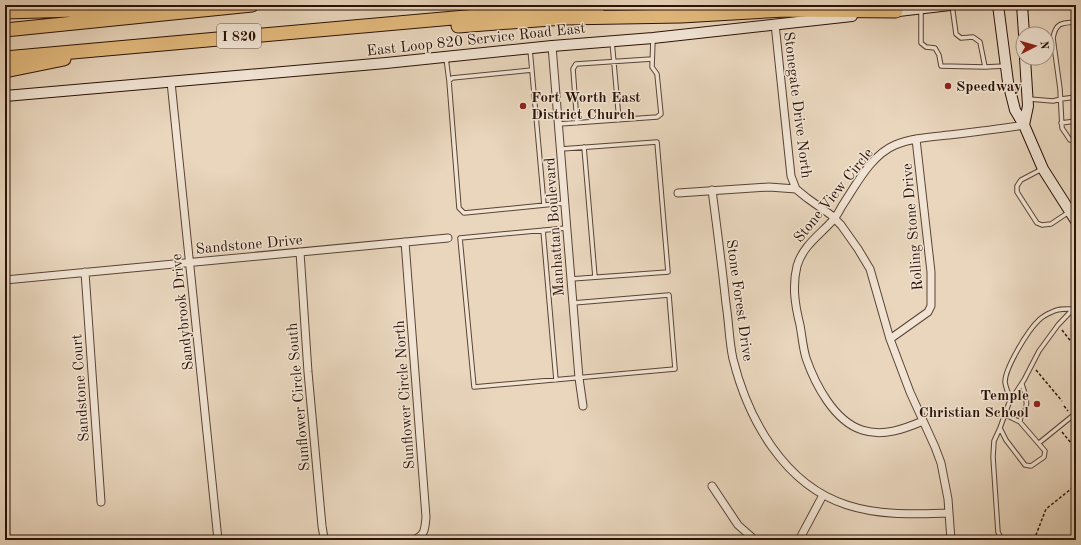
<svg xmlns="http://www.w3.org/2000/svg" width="1081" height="545" font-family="'Old Standard TT',serif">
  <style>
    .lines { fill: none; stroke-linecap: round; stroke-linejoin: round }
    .service-casing { stroke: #5a4334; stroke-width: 5.5 }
    .minor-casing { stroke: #5a4334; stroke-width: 9 }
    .secondary-casing { stroke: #2b1206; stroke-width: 12 }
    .motorway-casing { stroke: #2b1206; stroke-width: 15 }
    .path { stroke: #2b1206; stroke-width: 1.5; stroke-dasharray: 3 2; stroke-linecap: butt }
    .service { stroke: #f1e4d4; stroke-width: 3.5 }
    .minor { stroke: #f1e4d4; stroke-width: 7 }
    .secondary { stroke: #f1e4d4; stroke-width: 10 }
    .motorway { stroke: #e4bb7e; stroke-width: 13 }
    .poi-dot { fill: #8f2418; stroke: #f1e4d4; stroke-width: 1.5 }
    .labels { text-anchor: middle; stroke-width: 3; stroke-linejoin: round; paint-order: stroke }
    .shield { fill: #f1e4d4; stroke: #665144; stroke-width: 1 }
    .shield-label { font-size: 14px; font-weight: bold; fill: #2b1206 }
    .street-label { font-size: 15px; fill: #2b1206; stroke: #f1e4d4 }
    .poi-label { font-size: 15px; font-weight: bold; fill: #2b1206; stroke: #f1e4d4; text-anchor: start }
  </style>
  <rect width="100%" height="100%" fill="#e9d6bd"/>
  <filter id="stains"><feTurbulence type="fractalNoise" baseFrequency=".005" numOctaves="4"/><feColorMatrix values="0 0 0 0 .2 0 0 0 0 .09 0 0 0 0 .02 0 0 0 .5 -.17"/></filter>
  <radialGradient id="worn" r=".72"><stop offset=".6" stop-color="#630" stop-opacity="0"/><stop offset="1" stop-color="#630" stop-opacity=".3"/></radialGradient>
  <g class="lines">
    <g class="service-casing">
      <path id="service" d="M952,5l4,29 5,4 12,-1 7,5 5,25 20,-1
        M921,10v33l5,4 9,1 4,7 2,11 44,1
        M1076,22c-14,1 -20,0 -23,16l7,51 2,39 8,12h6
        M612,41l7,79
        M530,49l14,156
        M446,58l3,23
        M532,70l-80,8 -3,3 10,127 5,5 101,-10
        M1029,99l24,2 8,-2 15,-2
        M577,123l-4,-54 3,-5 76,-5
        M1061,123l15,-2
        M559,124l98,-7 4,-3 -4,-40 -5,-7 1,-28
        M584,147l11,130
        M561,149l96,-7 11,130 -97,7
        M1042,169l-21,11 -4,6v6l20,31 5,2 9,-1 18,-12
        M567,228l-107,10 14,149 201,-18 -6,-74 -96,8
        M543,230l13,150
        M1011,399c-3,-6 -5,-10 -6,-17 0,-14 23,-52 34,-62 3,-3 8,-6 13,-8 6,-4 13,-3 21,-3
        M1004,414l16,8 25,29 -1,6 -13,9 -6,-1 -19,-25 -6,-12 9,-25 15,-23 15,-29 19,-26 18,-19
        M1020,422c0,-6 3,-8 5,-12 4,-7 -1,-19 -3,-26
        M1000,428l-6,13 -1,16 5,75 4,8
        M1039,443l37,-30"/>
    </g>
    <g class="minor-casing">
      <path id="minor" d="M775,24l16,152 5,13 11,9 24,17 10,10 17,24 12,20 20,70 20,53 25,55 6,16 7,36 3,41
        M552,46l27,332 4,28
        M171,82l47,458
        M712,190c5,38 10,76 14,114 3,18 3,37 7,55 15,60 51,126 114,146 34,11 67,9 102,8
        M678,193l91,-6 27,2
        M405,242l21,275c-1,12 -1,19 -13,23
        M300,252l8,120 14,154 2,12 2,2
        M85,272l16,230
        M5,280l443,-42
        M890,339l38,-27 3,-6v-34l-15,-133
        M923,421c-19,8 -40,16 -61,9 -28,-9 -47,-46 -56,-72 -3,-10 -4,-22 -6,-33 -5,-20 -8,-39 -3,-59 6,-21 24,-32 37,-47 3,-4 6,-9 8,-13 14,-21 29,-51 53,-61 17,-7 36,-8 54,-10 25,-3 50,-6 75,-10
        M712,486l26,39 17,15
        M799,540l24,-45"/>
    </g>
    <g class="secondary-casing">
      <path id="secondary" d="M998,5l10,77 7,28 9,15 19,44 33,52
        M1022,5l2,29
        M890,12l60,-7
        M5,96l381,-33 166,-17 101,-8 199,-22
        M1024,125l4,-19 -3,-48"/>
    </g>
    <g class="motorway-casing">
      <path id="motorway" d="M5,12l142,-4
        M458,26l106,-8 117,-2 104,-6 111,1
        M5,30l247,-25
        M5,58l595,-53
        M5,71l59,-12"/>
    </g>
    <path class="path" d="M1062,330l14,18
      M1036,370l26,31
      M1064,406l4,5
      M1062,432l14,17
      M1034,540l12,-31 30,-24"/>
    <use href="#service" class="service"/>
    <use href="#minor" class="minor"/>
    <use href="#secondary" class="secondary"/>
    <use href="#motorway" class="motorway"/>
  </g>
  <g class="poi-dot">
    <circle cx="948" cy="86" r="4"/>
    <circle cx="523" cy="106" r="4"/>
    <circle cx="1037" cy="404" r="4"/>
  </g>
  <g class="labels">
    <rect class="shield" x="217" y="24" width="44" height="24" rx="3"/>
    <g class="shield-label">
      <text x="239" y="41">I 820</text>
    </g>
    <g class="street-label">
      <text transform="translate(476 39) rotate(-6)" y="5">East Loop 820 Service Road East</text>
      <text transform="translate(798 105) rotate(83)" y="5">Stonegate Drive North</text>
      <text transform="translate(833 195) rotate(-51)" y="5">Stone View Circle</text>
      <text transform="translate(554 227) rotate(-94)" y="5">Manhattan Boulevard</text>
      <text transform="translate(912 227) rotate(-95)" y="5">Rolling Stone Drive</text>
      <text transform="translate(249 244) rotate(-5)" y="5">Sandstone Drive</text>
      <text transform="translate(740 300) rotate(82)" y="5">Stone Forest Drive</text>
      <text transform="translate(182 312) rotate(-96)" y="5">Sandybrook Drive</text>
      <text transform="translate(80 388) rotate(-94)" y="5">Sandstone Court</text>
      <text transform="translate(404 395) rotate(-94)" y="5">Sunflower Circle North</text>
      <text transform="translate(298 397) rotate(-95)" y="5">Sunflower Circle South</text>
    </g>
    <g class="poi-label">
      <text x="956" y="91">Speedway</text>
      <text x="531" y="102">Fort Worth East<tspan x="531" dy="17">District Church</tspan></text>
      <text x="1029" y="400" text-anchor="end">Temple<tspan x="1029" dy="17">Christian School</tspan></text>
    </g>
  </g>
  <rect width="1081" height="545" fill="none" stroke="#e9d6bd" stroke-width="20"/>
  <rect x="6" y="6" width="1069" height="533" fill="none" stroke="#2b1206" stroke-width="2"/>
  <rect x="10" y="10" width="1061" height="525" fill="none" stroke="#2b1206"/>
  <g transform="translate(1035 46) rotate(84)"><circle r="19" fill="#f1e4d4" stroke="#a29082"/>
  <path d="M0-3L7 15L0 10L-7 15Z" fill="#8f2418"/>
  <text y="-6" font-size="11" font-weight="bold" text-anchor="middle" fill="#2b1206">N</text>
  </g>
  <rect width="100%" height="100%" filter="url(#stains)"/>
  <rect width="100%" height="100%" fill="url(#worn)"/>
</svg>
